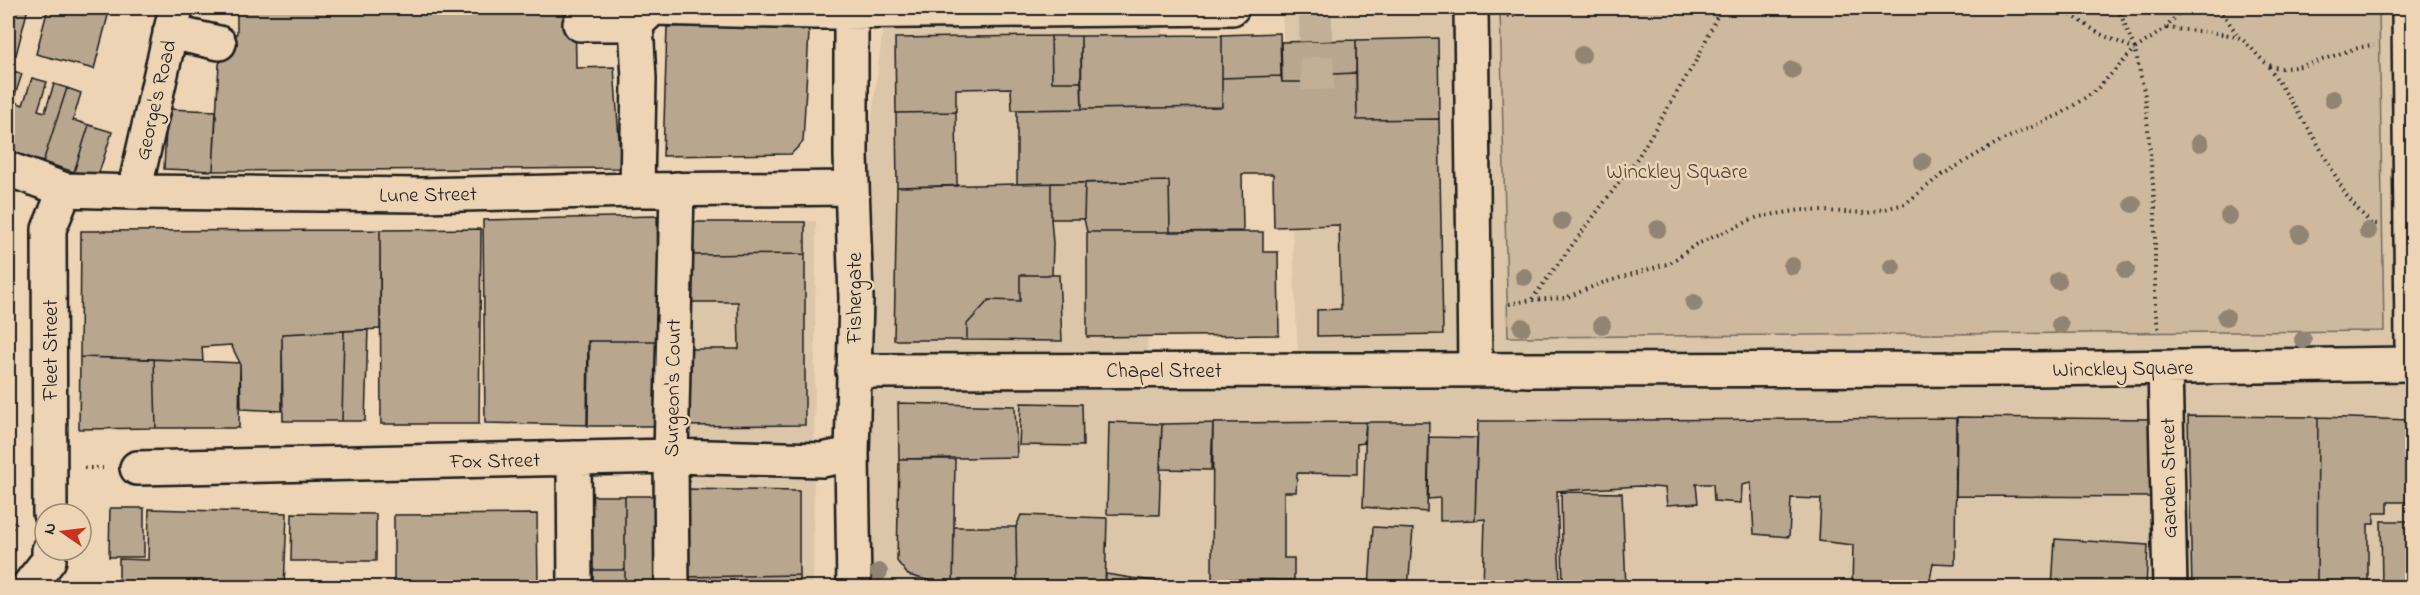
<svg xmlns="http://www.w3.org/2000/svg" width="2420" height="595" font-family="'Indie Flower',sans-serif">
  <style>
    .built { fill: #dcc6a9 }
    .green { fill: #ceb99e; stroke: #756a5d; stroke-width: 1.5 }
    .building { fill: #b8a68f; stroke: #1c1c1c; stroke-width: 1.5 }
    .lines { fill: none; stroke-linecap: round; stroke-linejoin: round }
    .minor-tunnel { stroke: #c2af96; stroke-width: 33; stroke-dasharray: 33 16; stroke-linecap: butt }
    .minor-casing { stroke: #1c1c1c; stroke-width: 38 }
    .path { stroke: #1c1c1c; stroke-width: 4; stroke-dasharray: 1.5 4.5; stroke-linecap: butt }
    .minor { stroke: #ecd4b4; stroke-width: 33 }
    .tree { fill: #928472 }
    .labels { text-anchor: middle; stroke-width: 5; stroke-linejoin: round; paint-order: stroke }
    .street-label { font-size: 21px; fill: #1c1c1c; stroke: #ecd4b4 }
    .park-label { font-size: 21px; fill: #48433c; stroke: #ecd4b4 }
  </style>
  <rect width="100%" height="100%" fill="#ecd4b4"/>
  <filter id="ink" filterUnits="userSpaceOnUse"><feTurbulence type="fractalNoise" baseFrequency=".0167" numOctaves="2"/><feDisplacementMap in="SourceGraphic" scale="12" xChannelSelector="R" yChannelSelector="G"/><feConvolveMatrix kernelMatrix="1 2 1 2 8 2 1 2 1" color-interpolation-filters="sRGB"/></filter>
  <g filter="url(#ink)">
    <path class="built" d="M1164,8l-19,383 154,-14 -17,-369h1130v579l-1558,1 7,-383 24,-194z
      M816,221l-3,366 -135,1 5,-365z"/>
    <path class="green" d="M1500,8h879l5,323 -876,6z"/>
    <path class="building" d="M8,8h20l-12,47 -8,-2z
      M48,8h62l-16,61 -58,-15z
      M237,8h338l1,60 38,-1 7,101 -408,3 6,-107 18,-31z
      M796,19l13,13 -6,110 -12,12 -128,2 4,-129z
      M1280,33l1,43 -59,2v-43z
      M1222,35v72l-140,2 -1,-73z
      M1051,36h30v46h-29z
      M1051,36l1,46h29l1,27 -70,1 -1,-22 -55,1v23l-60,1 -1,-75z
      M1438,38l1,81 -82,1 -1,-80z
      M1356,40v33l-47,2v7h-27l-1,-40z
      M8,69l14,5 -9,27 10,4 9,-27 15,4 -9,28 7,2 9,-28 13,4 -24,74 -35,-12z
      M1356,73l1,47 82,-1 4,215 -126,2v-26l24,-1 -2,-84 -65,2 -1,-53h-31l1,57 -73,1 -1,-51 -152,3v-74l205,-3v-29l59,-2 1,6h27v-7z
      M67,88l14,5 -8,27 16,5 -15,47 -31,-10z
      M167,109l49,2 -3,60 -49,-2z
      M956,112l1,74 -60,1 -1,-74z
      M89,125l23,7 -15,47 -23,-7z
      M1169,181l1,51h-83l-3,-13 1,-36z
      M1051,183h34l-1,36h-33z
      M1051,183v36l2,24 -1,32h-32v26l-31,-1 -22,24v16h-73l3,-153z
      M657,216l3,125h-72l-1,84 -102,-2 -2,-203z
      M8,219h2l1,63h-3z
      M691,222h114v32l-114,1z
      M481,229l-2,195h-98l-1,-194z
      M380,230v99l-98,5v77l-41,-2 -1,-46 -9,-18 -29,2 1,14 -123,-4 1,-126z
      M1087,232h176v20h15l1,83 -192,2z
      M805,254v171l-131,1v-77h65l-1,-47h-46l-1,-47z
      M1020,275h39l3,66 -95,-1v-16l22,-24 31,1z
      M368,330l-3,91h-23l2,-90z
      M344,331l-2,90h-59l-1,-87z
      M589,341h71v85h-72z
      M80,357l74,2 2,69 -77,1z
      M154,359l86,4 -1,65h-83z
      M898,403l117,3 2,51 -118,2z
      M1021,403l61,1 1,42 -64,-1z
      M2188,416l130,1 -1,171h-125z
      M1957,417l197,2 -1,78 -197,-1z
      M2318,417l94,3v82h-24v11h-14v11h-6v64h-51z
      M1956,418l-1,146 -22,-1 -3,17 -12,3v5h-66l1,-43 -34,-4 2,-42 -30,-1 -2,39 -35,-3 -3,-51 -9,2 -1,18 -27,-2 -1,-17h-17l2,19 -31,2 -2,-17 -25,-2 -83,5 3,97h-77l2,-69 -10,1 3,-99z
      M1109,422l53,2 -3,91 -52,-1z
      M1366,422h63l-2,90 -64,-5z
      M1366,422l-2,21 -7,1v30l-60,-1 -1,19h-12v66h10v22l-82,-1 1,-156z
      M1213,423l-2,47 -51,-1 2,-45z
      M1429,437l48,1 -2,82 -35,1v-23l-12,1z
      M899,459h56l-2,128 -45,-12 -11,-14z
      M683,489l116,2v84l-115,2z
      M1561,492l61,1 4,95h-63z
      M590,496h35v74h-35z
      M625,496h43v89h-43z
      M110,508h34v49h-35z
      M149,509l138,4 -3,75 -122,-3v3h-69l26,-8v-21l29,1z
      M292,513l84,1v47h-85z
      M537,514l1,74h-26v-5h-27v5l-91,-1v-72z
      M1021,515l86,3 -2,70h-88l-1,-61z
      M2381,521h31v67h-30z
      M954,527h62l1,61 -64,-1z
      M1373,527l40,2 -5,59h-39z
      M2055,539l93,6 -2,43h-94z
      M590,570h35v18h-34z
      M1106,574l25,4 -1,10h-25z
      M799,575l1,13h-116v-11z
      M1131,578l25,3v7h-26z
      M1158,582l49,6h-49z"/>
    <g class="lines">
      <path class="minor-tunnel" d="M1315,8l3,87"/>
      <g class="minor-casing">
        <path id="minor" d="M851,8v148l5,142 -4,156 2,134
          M1471,8l4,361
          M2409,8l3,336
          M580,24h56
          M636,24l17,-16 162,4 417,-4
          M636,24l3,55 -2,111
          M170,32l49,11
          M8,169l57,21 69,2 287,3 216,-5 215,-2
          M134,192l42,-184
          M2165,368l5,220
          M853,371l1181,-2 378,-5
          M574,458l1,130
          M137,468l534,-12 151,4 30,-6
          M50,514l-1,-285 16,-39
          M27,588l22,-28v-10
          M672,588l-1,-132 6,-267"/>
      </g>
      <path class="path" d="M2061,8l39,26 35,15
        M2118,8l17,41 10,47 10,111v103l4,22
        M2219,8l20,29
        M1507,16h9l11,-8
        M2167,28c14,2 64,5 73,10 17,11 21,31 44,30 32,-1 60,-20 90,-23
        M2269,67l46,72 31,56 25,29h6
        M1532,299l106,-142 59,-98 24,-51
        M1509,304l22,-4 34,-2 34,-14 71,-21 25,-18 63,-28 43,-7 66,3 38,-9 35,-28 60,-35 61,-27 34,-23 40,-42 31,-21 17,-20
        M84,468h19
        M8,533l8,-11"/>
      <use href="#minor" class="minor"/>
    </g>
    <g class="tree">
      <circle cx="1582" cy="55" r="9"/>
      <circle cx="1792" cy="70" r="9"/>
      <circle cx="2333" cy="99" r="9"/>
      <circle cx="2200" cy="143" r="9"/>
      <circle cx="1923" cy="162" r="9"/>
      <circle cx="2133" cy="204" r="9"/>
      <circle cx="2229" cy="216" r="9"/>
      <circle cx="1562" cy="221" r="9"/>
      <circle cx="1658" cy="229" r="9"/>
      <circle cx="2368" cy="231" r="9"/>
      <circle cx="2300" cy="234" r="9"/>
      <circle cx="1792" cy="266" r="9"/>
      <circle cx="1892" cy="267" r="9"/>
      <circle cx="2126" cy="270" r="9"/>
      <circle cx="1524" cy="277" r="9"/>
      <circle cx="2058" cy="281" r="9"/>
      <circle cx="1694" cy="303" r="9"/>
      <circle cx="2226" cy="317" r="9"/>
      <circle cx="1602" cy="325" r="9"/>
      <circle cx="2060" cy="325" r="9"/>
      <circle cx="1522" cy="327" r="9"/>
      <circle cx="2303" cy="340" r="9"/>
      <circle cx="879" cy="572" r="9"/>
    </g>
  </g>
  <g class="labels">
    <g class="street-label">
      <text transform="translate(155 100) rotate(-77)" y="7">George's Road</text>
      <text transform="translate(428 194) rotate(-1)" y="7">Lune Street</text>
      <text transform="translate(854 298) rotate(-90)" y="7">Fishergate</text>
      <text transform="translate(50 350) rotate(-90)" y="7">Fleet Street</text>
      <text transform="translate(2123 368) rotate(-1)" y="7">Winckley Square</text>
      <text x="1164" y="377">Chapel Street</text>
      <text transform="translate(672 388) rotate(-89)" y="7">Surgeon's Court</text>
      <text transform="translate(495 460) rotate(-1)" y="7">Fox Street</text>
      <text transform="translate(2168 478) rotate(-91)" y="7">Garden Street</text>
    </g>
    <g class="park-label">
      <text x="1677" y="178">Winckley Square</text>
    </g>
  </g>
  <rect width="2420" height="595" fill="none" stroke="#ecd4b4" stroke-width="30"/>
  <rect x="15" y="15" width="2390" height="565" fill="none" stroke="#1c1c1c" stroke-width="2" filter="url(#ink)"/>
  <g transform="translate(63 532) rotate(284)"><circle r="28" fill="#ecd4b4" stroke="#998a77" stroke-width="1.5"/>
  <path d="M0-4.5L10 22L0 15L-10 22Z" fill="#c8321e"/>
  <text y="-9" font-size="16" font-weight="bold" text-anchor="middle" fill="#1c1c1c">N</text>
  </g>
</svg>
